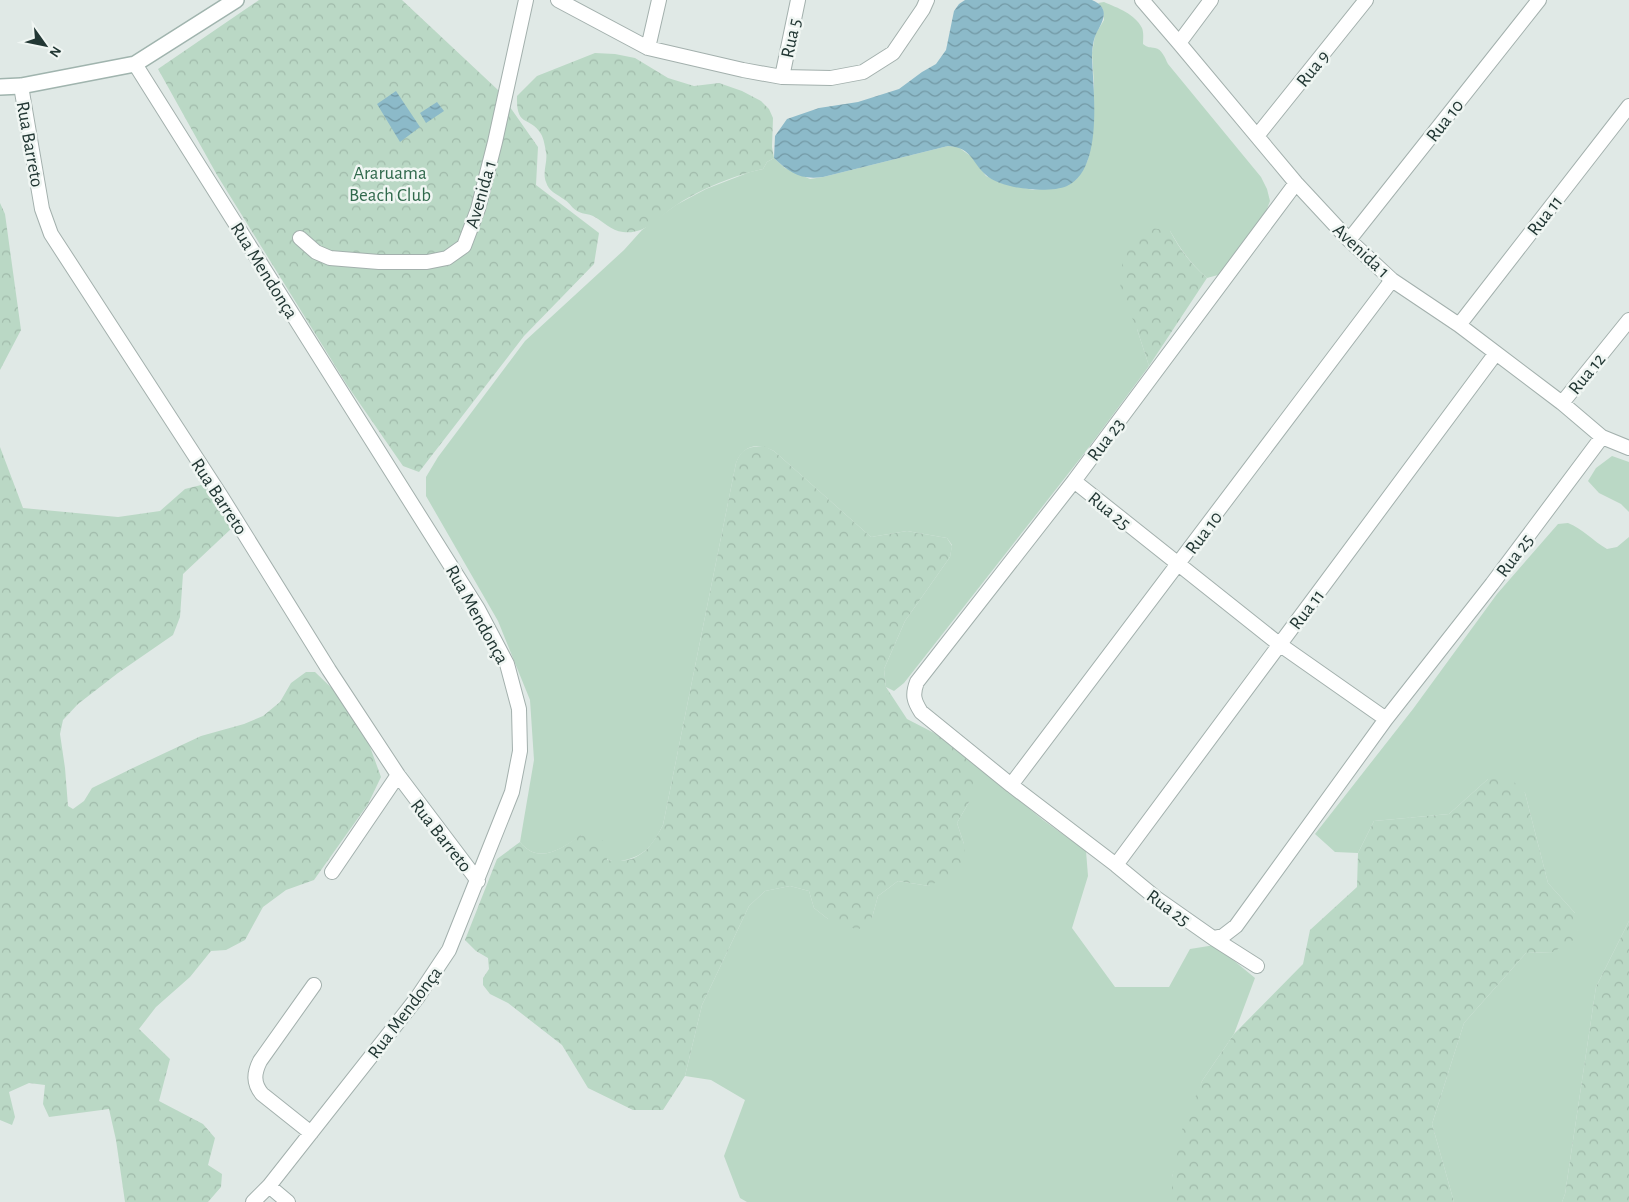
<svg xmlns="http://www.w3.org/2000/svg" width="1629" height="1202" font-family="'Alegreya Sans',sans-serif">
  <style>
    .green { fill: #bad8c5 }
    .forest { fill: url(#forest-crowns) }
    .water { fill: url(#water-waves) }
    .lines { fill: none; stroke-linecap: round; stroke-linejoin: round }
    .street-casing { stroke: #a3b0ad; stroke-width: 16 }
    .secondary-casing { stroke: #a0b4ae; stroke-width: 18 }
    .street { stroke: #fff; stroke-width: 14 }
    .secondary { stroke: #fff; stroke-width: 15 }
    .labels { text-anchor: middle; stroke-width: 5; stroke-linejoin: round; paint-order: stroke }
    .street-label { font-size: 19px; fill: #223734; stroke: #f0f6f3 }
    .park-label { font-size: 19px; fill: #316a4d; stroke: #f0f6f3 }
  </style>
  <defs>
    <pattern id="forest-crowns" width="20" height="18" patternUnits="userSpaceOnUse" patternTransform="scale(1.25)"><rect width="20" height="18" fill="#bad8c5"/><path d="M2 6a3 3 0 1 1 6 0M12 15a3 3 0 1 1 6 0" fill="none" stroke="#a0baaa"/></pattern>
    <pattern id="water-waves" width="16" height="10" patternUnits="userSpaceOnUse" patternTransform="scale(1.25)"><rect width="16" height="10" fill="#8cbac9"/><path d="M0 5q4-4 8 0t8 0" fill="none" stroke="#7298a4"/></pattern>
  </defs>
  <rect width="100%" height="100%" fill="#e0e9e6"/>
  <path class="green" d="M1104,2c14,6 31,12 38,26 2,5 1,11 1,16 5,4 7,3 12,4 7,1 10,10 13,16l93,113 6,12 3,12 -5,13 -18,28 -29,33 -11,3c-17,-15 -26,-28 -37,-47l-33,98 12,37 -63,85 -182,232 -10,8 -8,-4 -2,-18 21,-48 45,-64 2,-12 -5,-7 -40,-7 -36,6 -97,-86c-17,-8 -30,-7 -38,12l-73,362c-9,18 -18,31 -38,35 -6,2 -13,2 -19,-1 -9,-5 -18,-16 -25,-24 -19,14 -43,30 -61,7l14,-82 -4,-60 -32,-79 -72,-125v-19l12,-20 87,-116 99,-91 18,-20 34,-25 30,-16 44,-17 13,-3 4,-7 7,-4 11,10 25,11 13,-2 125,-31 10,1 14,10 14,19 15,7 32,7 35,-5 13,-12 7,-13 6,-76 -2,-31 3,-18 9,-15 -1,-11 -5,-6z
    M1612,456l17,6v50l-8,-8 -22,-11 -11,-12 8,-13z
    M1568,523c15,6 25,18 39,26l10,-2 12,-10v384l-33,66 -31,207 -3,8h-108l-22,-78 32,-101 62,-70 27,-1 22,-39 -27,-30 -23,-90 -37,-14 -39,35 -75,7 -16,32 -23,-1 -20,-18 98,-125 84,-115 61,-70z
    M968,758l75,62 43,31 2,25 -16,52 43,59h54l21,-38 25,-4 40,33 -21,56 -32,47 -30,96v25h-425l-7,-4 -16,-42 21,-56 -34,-20 -26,-4 17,-71 47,-99 16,-15 25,-5 19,5 5,17 14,11 44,-1 6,-22 20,-15 31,5 35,-42 -7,-21 12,-21z"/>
  <path class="forest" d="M259,0h143l96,90 40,57 -2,38 63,48 -5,31 -70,72 -105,136 -16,-6 -56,-81 -130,-210 -59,-106z
    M595,53l20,1 20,4 33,20 26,8 25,-3 23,8 19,10 8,8 4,9 -1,29 2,11 -7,4 -4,7c-20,4 -40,12 -58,20 -10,5 -20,10 -30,17 -16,11 -30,29 -52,26 -12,-1 -20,-11 -30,-16 -4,-2 -10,-2 -14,-4 -7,-3 -9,-9 -14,-12 -8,-6 -16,-8 -19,-18 -4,-10 2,-20 0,-30 -1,-5 -2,-13 -5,-18 -11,-19 -25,-5 -24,-38l20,-20z
    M0,203l5,11 16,116 -21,40z
    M1152,228l18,3c11,20 20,32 37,47l-58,88 -12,-37 -17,-39 4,-44 13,-10z
    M764,446l10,5 97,86 36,-6 40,7 5,8 -2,11 -45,64 -21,48 2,18 21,32 33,17 28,22 7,18 -6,26 -12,21 7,21 1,14 -7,13 -29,15 -31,-5 -20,15 -6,22 -14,12 -30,-11 -14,-11 -5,-17 -19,-5 -25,5 -16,15 -47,99 -17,71 -22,34h-30l-45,-22 -26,-43 -54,-42 -18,-9 -7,-9v-7l6,-9 -1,-11 -12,-7 -11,-11 32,-81 23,-17c18,23 42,7 60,-7l25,6 2,19c30,5 43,-10 56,-35l73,-362c6,-15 12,-16 28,-17z
    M0,447l23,61 95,9 42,-6 25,-22 16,-4c17,13 24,22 31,43l-49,46 -3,43 -7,18 -55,38 -40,31 -15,16 -3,14 5,34 3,38 5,3 11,-8 8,-13 43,-21 66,-31 43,-12 19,-8 17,-14 11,-19 15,-11h9l25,24 25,37 16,44 -13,27 -54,76 -28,10 -23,17 -18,33 -19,10 -15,1 -21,26 -34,30 -17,22 31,30 -11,42 44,23 12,14 -7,27 14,9 -1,13 -13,15h-83l-9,-62 -7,-31 -60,8 -6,-13 2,-19 -16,-2 -20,9 6,25 -3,8 -12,-5z
    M1510,778l15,15 23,90 27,30v26l-22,13 -27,1 -62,70 -32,101 22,78h-282v-25l11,-51 19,-45 32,-47 69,-70 7,-34 47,-43 1,-34 16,-32 75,-7 39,-35z
    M1629,921v281h-67l3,-8 31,-207z"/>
  <path class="water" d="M965,0h127c19,8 11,21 4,34 -3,6 -4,17 -4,23 1,33 12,112 -25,129 -19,8 -66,3 -81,-11 -15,-13 -13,-27 -38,-29l-125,31c-23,3 -33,-4 -49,-19l1,-22 12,-17 32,-11 39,-6 41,-13 23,-17 14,-8 10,-14 8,-39 5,-7z
    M396,91l24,36 -20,15 -23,-38z
    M437,102l7,9 -18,12 -6,-10z"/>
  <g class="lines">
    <g class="street-casing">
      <path id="street" d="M558,0l90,48 95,22 39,7 49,1 32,-6 30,-19 30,-44 4,-9
        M1142,0l37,43 117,140 53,57 43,40 67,45 103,78 40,34 27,11
        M1179,43l32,-43
        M648,48l11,-48
        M135,64l343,545 29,55 12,45 1,42 -8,41 -63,158 -32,48 -148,188 -16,16
        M782,77l16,-77
        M21,86l21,123 9,25 170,262 108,174 69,105 80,106
        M1257,136l109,-136
        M1296,183l-222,298 -157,201c-5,13 -3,19 4,30l90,73 105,80 40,33 57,40 10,-2 13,-10 150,-207 106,-135 110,-147
        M300,238l16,14 14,6 49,4h48l20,-4 17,-12 14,-37 17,-67 31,-142
        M1349,240l190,-240
        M1459,325l170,-219
        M1562,403l67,-83
        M1074,481l205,163 107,75
        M1011,785l381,-505
        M1116,865l380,-512
        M332,872l66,-97
        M1213,938l44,28
        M311,1133l-49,-39c-9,-11 -8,-21 -2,-33l54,-76
        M269,1186l19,16"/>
    </g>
    <g class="secondary-casing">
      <path id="secondary" d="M0,87l21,-1 114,-22 101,-64"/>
    </g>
    <use href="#street" class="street"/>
    <use href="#secondary" class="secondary"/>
  </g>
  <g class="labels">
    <g class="street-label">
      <text transform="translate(790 38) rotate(-78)" y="7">Rua 5</text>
      <text transform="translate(1312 68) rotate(-51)" y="7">Rua 9</text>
      <text transform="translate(1444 120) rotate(-52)" y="7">Rua 10</text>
      <text transform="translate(31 144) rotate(80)" y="7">Rua Barreto</text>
      <text transform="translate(480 194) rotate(-74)" y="7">Avenida 1</text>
      <text transform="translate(1544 215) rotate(-52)" y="7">Rua 11</text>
      <text transform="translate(1362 250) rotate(43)" y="7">Avenida 1</text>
      <text transform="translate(265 270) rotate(58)" y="7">Rua Mendonça</text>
      <text transform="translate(1586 373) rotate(-51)" y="7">Rua 12</text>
      <text transform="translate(1105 439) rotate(-53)" y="7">Rua 23</text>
      <text transform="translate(220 496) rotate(57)" y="7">Rua Barreto</text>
      <text transform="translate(1110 510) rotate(39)" y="7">Rua 25</text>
      <text transform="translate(1203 532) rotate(-53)" y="7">Rua 10</text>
      <text transform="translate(1514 555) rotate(-53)" y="7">Rua 25</text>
      <text transform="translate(1306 609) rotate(-53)" y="7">Rua 11</text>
      <text transform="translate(478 614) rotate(61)" y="7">Rua Mendonça</text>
      <text transform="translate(442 835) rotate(52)" y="7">Rua Barreto</text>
      <text transform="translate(1169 907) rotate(36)" y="7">Rua 25</text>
      <text transform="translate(404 1012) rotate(-53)" y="7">Rua Mendonça</text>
    </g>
    <g class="park-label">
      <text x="390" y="179">Araruama<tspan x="390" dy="22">Beach Club</tspan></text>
    </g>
  </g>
  <g transform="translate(45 45) rotate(123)" stroke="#f0f6f3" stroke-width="4" paint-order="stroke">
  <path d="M0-4L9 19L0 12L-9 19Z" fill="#223734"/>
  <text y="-8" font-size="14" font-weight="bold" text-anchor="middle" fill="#223734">N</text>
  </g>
</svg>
